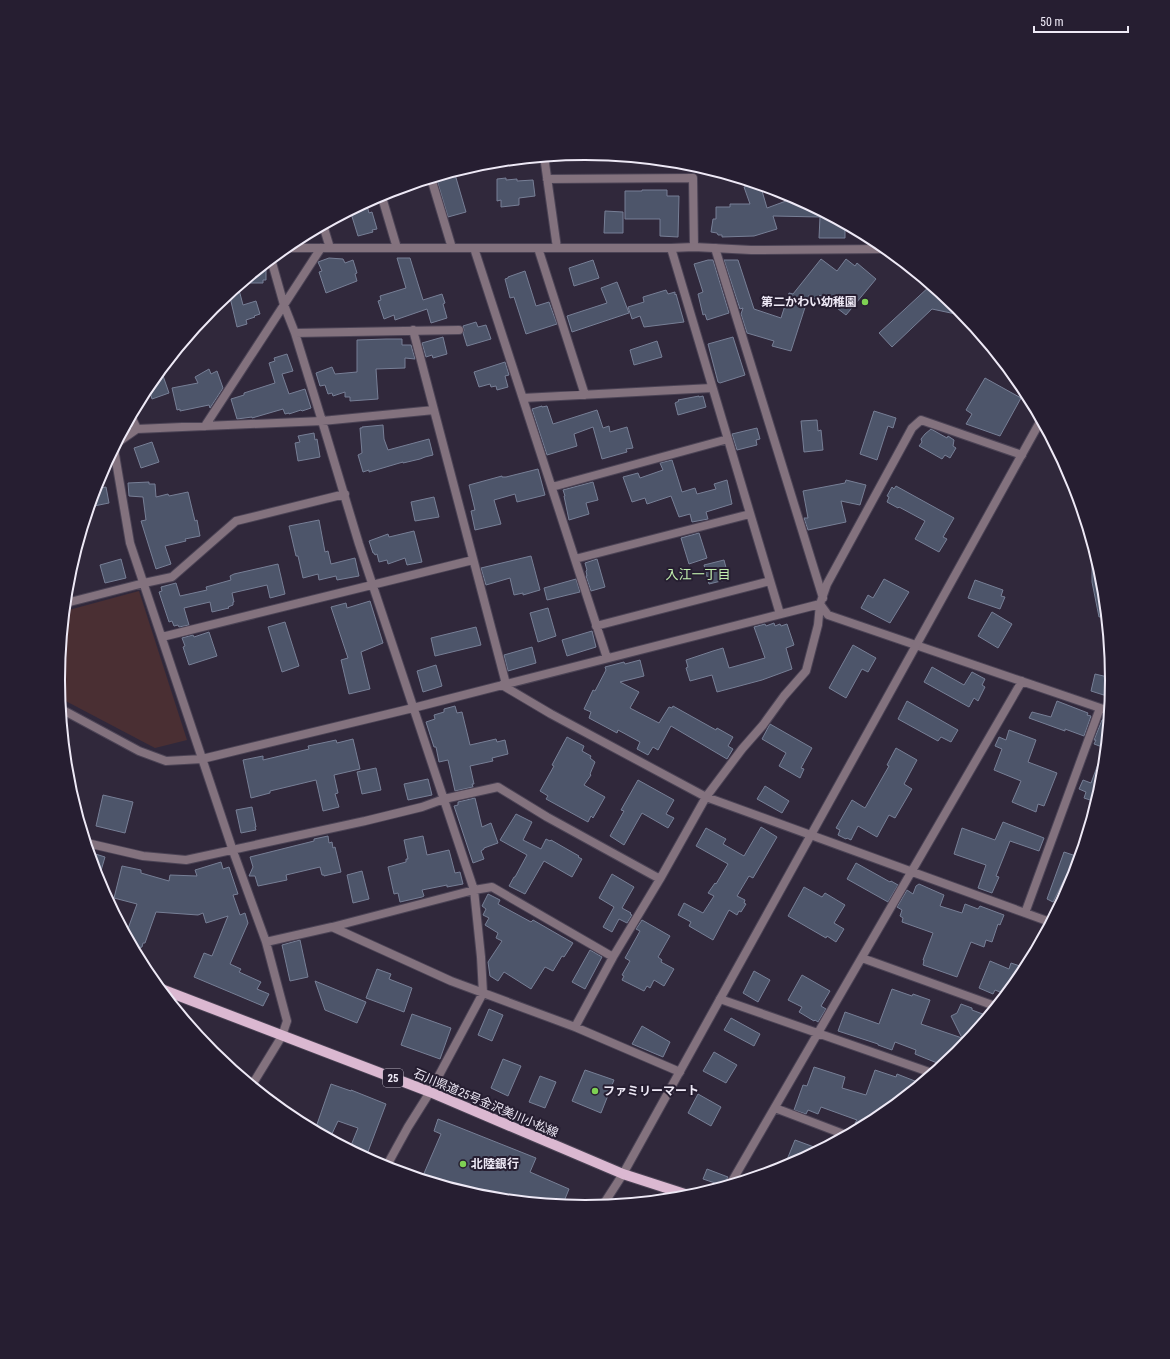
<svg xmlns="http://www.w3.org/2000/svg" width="1170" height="1359" font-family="'Roboto Condensed','Noto Sans JP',sans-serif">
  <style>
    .green { fill: #4a2f33 }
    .building { fill: #4d556a; stroke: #777f96 }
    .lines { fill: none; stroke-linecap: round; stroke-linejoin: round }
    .minor-casing { stroke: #4b4355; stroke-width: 10 }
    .tertiary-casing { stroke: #4b4355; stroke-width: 10 }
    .primary-casing { stroke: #4b4355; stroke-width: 12 }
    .minor { stroke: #83727e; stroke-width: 8 }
    .tertiary { stroke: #83727e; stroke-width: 8 }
    .primary { stroke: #dbb8d1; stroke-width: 10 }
    .poi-dot { fill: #7ed153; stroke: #261e31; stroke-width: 1.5 }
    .labels { text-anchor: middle; stroke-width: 4; stroke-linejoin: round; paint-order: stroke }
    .shield { fill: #261e31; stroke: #b2acbb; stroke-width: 1 }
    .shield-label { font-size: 11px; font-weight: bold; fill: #eee9f6 }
    .poi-label { font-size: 12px; font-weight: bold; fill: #eee9f6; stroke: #261e31; text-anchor: start }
    .street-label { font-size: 12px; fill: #eee9f6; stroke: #261e31 }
    .neighbourhood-label { font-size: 13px; fill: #c3f1af; stroke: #261e31 }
    .rim { fill: none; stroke: #eee9f6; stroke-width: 2 }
  </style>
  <rect width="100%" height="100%" fill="#30283b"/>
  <path class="green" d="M139,591l48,149 -32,8 -95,-50 -2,-19 7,-68z"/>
  <path class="building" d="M454,171l12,41 -18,5 -12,-40z
    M506,178v2l11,-1v2l16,-1 2,16 -16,2v7l-18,2v-7l-4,1v-22z
    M756,183l4,1 7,24 19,-7v-9l1,1 58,31v14h-26l1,-21 -47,-1 4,13 -23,7 -32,1v-2h-4l-1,-2 -6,-1 2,-13h3v-12h14v-3h20l-6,-17z
    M642,190h25v6h12l-1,41 -18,-1v-17h-35v-28h17z
    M366,202l3,11 3,-1 5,17 -5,1 1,2 -15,4 -8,-26z
    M605,211l18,1v21h-19z
    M329,258l14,1 2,4 8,-3 4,13 -2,1 2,7 -31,12 -7,-21 3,-1 -4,-9z
    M397,258h13l13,42 19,-6 3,9 -2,1 4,14 -16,5 -4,-14 -32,11 -1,-5 -10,4 -6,-18 3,-1 -1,-4 26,-8z
    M821,259l16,12 9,-12 9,7 2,-3 19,16 -30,36 -26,-20 -4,5 -7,-5 -18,56 -19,-5 2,-5 -27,-8 -6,-19 2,-6 -3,1 -16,-49h14l16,49 27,9 8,-25 4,1z
    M593,260l6,18 -25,8 -5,-18z
    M708,260h5l16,53 -22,7 -2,-6 -2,1 -5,-21 5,-2 -9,-28z
    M263,265v5h3v10h-3v3h-21z
    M525,271l11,35 13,-4 8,22 -31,10 -12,-37 -4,1 -5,-19 3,-1v-1z
    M617,282l12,31 -57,19 -5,-16 40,-13 -6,-15z
    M931,285l27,22 7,9 -33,-7 -40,38 -13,-14z
    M238,286l5,19 13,-4 4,13 -6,2 1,1 -9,3 1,4 -10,3 -8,-34z
    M666,290l2,4 7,-2v3l1,-1 8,28 -40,5 -4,-11 -8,3 -4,-12 16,-5 -1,-5z
    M476,322l2,5 8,-2 5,14 -24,7 -4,-13 1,-3 -1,-4z
    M443,337l4,17 -14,4 -1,-3 -6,2 -4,-14z
    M733,337l12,38 -25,8 -2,-1 -10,-38z
    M386,339h16v6h9l4,14 -10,-1v10l-29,1 2,30 -28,2v-4h-5v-5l-12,4 -1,-3 -4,1 -3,-9 -5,1 -4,-13 16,-6 3,7 22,-2v-32z
    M657,341l5,16 -28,8 -4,-15z
    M287,354l6,17 -11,3 7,20 16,-5 6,19 -9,3 -1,-1 -12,4v-1l-4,1 -2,-5 -31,9v-1l-15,2 -6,-20 13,-4v-2l31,-10 -6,-20 6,-2 -1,-3z
    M505,362l4,13 -4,1 3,11 -11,3 -1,-4 -5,1 -1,-3 -11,3 -5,-15z
    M209,369l2,5 6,-3 6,17 -13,20 -1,-3 -29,6v-2l-3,1 -5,-22 26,-5 -3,-6z
    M161,370l8,23 -17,6 -4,-14z
    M985,378l36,20 -21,38 -34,-12 6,-10 -6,-4z
    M699,396v1l4,-1 3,11 -28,8 -3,-12 4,-2 -1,-1z
    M542,406v1l5,-1 6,18 44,-14 6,18 6,-2 1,6 17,-5 6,21 -7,1 1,3 -25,7 -9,-32 -19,7 3,12 -30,9 -15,-46z
    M874,411l22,7 -3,10 -5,-2 -11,34 -17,-6z
    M817,420l1,11 3,-1 2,20 -19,2 -3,-31z
    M383,425l1,14 4,11 41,-11 4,16 -8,2 -5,2 -17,4v-1l-34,10v-2l-6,2 -5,-17 4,-2 -2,-25h2v-1z
    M757,428l3,11 -4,1 1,5 -20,5 -5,-16z
    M931,429l16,9 1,-2 6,4 -1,6 3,2 -6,10 -5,-3 -3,4 -23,-13 3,-4 -1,-3 4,-5z
    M314,433l1,7 2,-1 3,18 -22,4 -3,-18 5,-1 -2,-6z
    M152,442l7,20 -18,6 -7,-20z
    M672,460l10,32 13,-4 2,6 19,-5 -2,-5 13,-4 5,24 -26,8 2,7 -16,3 -2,-8 -11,3 -8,-21 -24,8 -2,-6 -13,4 -9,-25 15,-4 2,5 23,-8 -3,-7z
    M538,469l7,26 -28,7 -2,-8 -21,6 7,24 -26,6 -4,-19 4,-1 -6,-25 33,-9v1h4z
    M846,480l20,5 -6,20 -19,-4 5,21 -38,8 -4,-12h4l-5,-27 42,-8z
    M149,482v2h6l1,13 12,-3 1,2 19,-4 7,29 2,-1 3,16 -15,3 1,2 -21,5 6,18 -15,5 -15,-48 5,-1 -3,-23 -14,-1 -1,-13z
    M593,482l5,18 -12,3 3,11 -20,6 -5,-24h1l-2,-6z
    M896,486l58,32 -11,19 4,2 -8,13 -24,-13 10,-18 -26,-14 -1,1 -11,-6 2,-5 -2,-1 5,-9 2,2z
    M106,487l3,16 -20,4 6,-18z
    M434,497l5,20 -24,4 -4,-19z
    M319,520l6,32 3,-1 3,13 24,-6 4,18 -22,4 -1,-4 -17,4 -1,-6 -15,4 -5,-22h-2l-7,-30z
    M414,531l8,31 -15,3 -2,-7 -17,6 -1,-4 -8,2 -2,-8 -2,1 -1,-2h-1l-4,-12 19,-7 1,3z
    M699,533l8,25 -18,6 -8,-26z
    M1094,551l8,26 4,39 -7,1 -7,-35v-30z
    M531,556l9,34 -17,5v-2l-9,2 -4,-17 -24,7 -5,-17z
    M121,559l5,19 -21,5 -5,-18z
    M597,559l8,28 -14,4 -5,-15h1l-1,-5 1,-1 -2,-7z
    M724,560l5,19 -20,5 -5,-19z
    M278,564l7,30 -15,4 -3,-13 -35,8 2,9h-1v3l-5,2 1,1 -17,4 -2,-10 -26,6 5,17 -10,2 -1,-2 -4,1 -2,-5 -3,1 -10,-30 3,-1 -1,-4 15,-4 4,13 27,-6 -1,-3 25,-7 -1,-4 4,-2z
    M576,579l4,13 -33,8 -3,-12z
    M884,579l25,13 -19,31 -29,-15 7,-13 5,3z
    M975,580l28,10 -2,6 4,1 -5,12 -32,-11z
    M370,601l13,42 -22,9 9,37 -21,5 -8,-34 7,-2 -17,-51 15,-4 1,5z
    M548,608l8,28 -18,6 -8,-29z
    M992,612l20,12 -14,24 -20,-12z
    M285,622l14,44 -17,6 -14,-45z
    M774,623l1,3 5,-2 1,2 6,-2 7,21 -8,3 6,21 -30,11 -45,12 -5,-17 -22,6 -4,-13 2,-1 -2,-7 27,-9 10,-3 6,20 36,-10 -11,-31 11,-3 1,2z
    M476,627l5,18 -46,11 -4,-18z
    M592,631l4,16 -29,9 -5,-16z
    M209,632l8,24 -28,9 -6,-18 2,-1 -3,-8 11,-3 1,2z
    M853,645l23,13 -8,14 -6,-3 -16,29 -17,-10z
    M532,647l4,16 -28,8 -4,-16z
    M640,660l4,16 -24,6 19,10 -9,16 29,15 10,-16 3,1 1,-2 43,24 1,-2 16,9 -5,9 5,3 -6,10 -56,-33 -13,24 -5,-3 -5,8 -11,-6 3,-7 -22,-12 -1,3 -28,-15 2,-6 -7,-3 9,-19 2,1 11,-21 -1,-3 19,-5 1,2z
    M436,665l6,21 -19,6 -6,-21z
    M932,667l32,18 8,-13 13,7 -3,6 3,2 -7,14 -4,-3 -5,9 -45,-25z
    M1095,674l17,4 -2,19 -19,-6z
    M907,701l51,29 -7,12 -10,-5 -3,4 -40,-22z
    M1057,701l31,12 -1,2 4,1 -7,20 -19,-7v2l-36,-13 3,-6 19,5z
    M455,706l2,7 5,-1 8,33 26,-6 1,3 8,-2 3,14 -16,4 1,3 -23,5 4,18h-2l1,3 -18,4 -7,-31 -9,2 -3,-15h-2l-8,-25 9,-3 -1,-4 10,-3v-3z
    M1105,715l3,1 -3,32 -11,-4 2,-4h-2l8,-20h1z
    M770,724l42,24 -11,20 3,1 -4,9 -21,-12 7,-13 -24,-14z
    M1009,730l27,10 -8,22 29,11 -13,33 -6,-2 -2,8 -24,-10 9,-21 -27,-11 8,-21 -7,-3 4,-9 7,3z
    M567,737l17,9 -2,5 9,5 -1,2 5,4 -5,12 1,1 -7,10 21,12 -12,21 -2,-2 -3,6 -42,-23 2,-3 -8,-5 14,-25 -2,-1z
    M353,739l7,30 -26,6 4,18 -3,1 4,13 -16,4 -7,-31 -46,11v2l-19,5 -8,-38 20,-4v4l46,-11 -1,-3 28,-6 1,3z
    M896,748l21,12 -13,24 8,5 -17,29 -6,-3 -12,22 -19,-11 -7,14 -4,-2 -1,1 -8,-4 2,-5 -4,-2 16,-28 13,8 24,-42 -2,-1z
    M1101,756l3,1 -2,26 -6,19 -12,-4 2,-6 -7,-3 4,-9 8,3z
    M376,768l5,22 -19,4 -5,-22z
    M428,779l4,16 -24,5 -4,-16z
    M638,780l36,20 -8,14 8,4 -6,10 -26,-15 -18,32 -14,-9 14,-25 -3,-1z
    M765,786l24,15 -7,12 -25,-14z
    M103,795l30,7 -8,31 -29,-7z
    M475,798l7,29 9,-4 7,20 -14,5v1l-3,2 3,8 -11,4 -19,-57 4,-1v-3z
    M252,807l4,20h-1l1,3 -15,3 -5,-23z
    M516,814l16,8 -9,18 18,9 5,-10 4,2 1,-1 28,16 -1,1 4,2 -10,18 -28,-16 -19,33 -16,-8 5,-9h1l12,-22 -27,-15z
    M1003,822l41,16 -5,13 -29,-10 -14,35 3,1 -7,16 -14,-5 8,-23 -32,-11 8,-26 33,12z
    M761,827l16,10 -24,41 -4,-2 -12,20 8,4 -1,3 2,1 -5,8 -2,-1 -2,4 -8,-5 -16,30 -24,-14 2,-4 -13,-7 6,-12 19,10 11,-17 -6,-3 7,-10 1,1 12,-20 -32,-18 10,-18 20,11 -3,5 21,12z
    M328,836l1,7 3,-1 1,6 2,-1 6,25 -17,4v-1h-2l-2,-8 -34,8 1,5 -29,6 -3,-10h-6l4,-9 -3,-10 64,-16v-2z
    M423,836l4,19 22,-5 6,23 5,-1 3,12 -16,3v-2l-25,5 2,6 -2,1 -22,5 -2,-9 -4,1 -6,-27 18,-5v-3h2l-4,-19z
    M89,852l16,5 -7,24z
    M1064,852l15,5 -7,19 -5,-2 -14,28 -6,-3z
    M221,862l2,7 6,-2 9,27 -5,1 7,20 5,-2 3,10 -18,41 11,5 -2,3 22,10 -4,7 12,5 -6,12 -69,-29 10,-24 8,3 16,-40 -22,7 -3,-10 -5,2 -42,-3 -11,31h-2l-1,4 -8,2 -8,-15 11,-30 -23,-6 8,-32 19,4v3l28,8 1,-6 27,1 -2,-6z
    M856,863l34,19 1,-1 7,4 -10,17 -41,-23z
    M362,871l7,28 -16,4 -6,-28z
    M612,874l22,13 -12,21 9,5 -1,1 2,1 -5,8 -8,-4 -7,13 -9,-5 11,-20 -15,-9z
    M919,884l25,11 -4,11 22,7 3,-9 13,5 2,-3 24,9 -4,10 -2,-1 -6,18 -6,-2 -2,7 -13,-5 -14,35 -34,-12 1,-5h-1l10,-27 -31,-11 1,-4 -3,-2 2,-6 -5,-3 10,-17 6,4 3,-8z
    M804,887l18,10 3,-4 20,12 -11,18 10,6 -8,13 -9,-6 -1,2 -38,-22z
    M488,894l12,6 -2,4 33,18 2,-2 40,23 -9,14 -2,-1 -9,15 -8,-4 -14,22 -27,-17 -6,9 -8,-5 -2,-14 14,-21 -6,-3 2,-5 -13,-8 4,-7 -6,-3 3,-6 -4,-3z
    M642,920l28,16 -12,21 4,3 -1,2 13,7 -10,17 -10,-6 -4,8 -3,-2 -3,5 -22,-11 2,-4 -2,-1 8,-14 -5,-3 15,-27 -4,-2z
    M300,940l8,37 -18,4 -8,-36z
    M590,950l12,7 -17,32 -13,-7z
    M990,961l19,8 2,-6 15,5 -21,26 -10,-4 -2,4 -14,-6z
    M377,969l14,5 -2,5 23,9 -8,24 -38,-14z
    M754,971l16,9 -12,22 -15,-9z
    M802,975l28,16 -9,15 5,3 -8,13 -3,-2 -1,1 -15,-9 3,-5 -14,-7z
    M315,981l51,21 -9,21 -32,-13z
    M892,989l20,7 1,-2 17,6 -9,24 41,14 -11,-22 6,-3 4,-9 11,4v2l16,6 -30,36 -16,13 -27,-11 1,-4 -21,-8 -3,8 -14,-5v-1l-40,-13 7,-19 34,12z
    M489,1009l14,6 -11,26 -14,-6z
    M412,1014l39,14 -11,31 -39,-14z
    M731,1018l29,16 -6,12 -30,-16z
    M642,1026l28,16 -7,15 -31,-13z
    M714,1052l23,13 -11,18 -23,-12z
    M503,1059l18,7 -13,30 -17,-8z
    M814,1067l31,10 -3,11 24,7 9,-25 21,7 1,-3 23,9 -42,35 -15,8 -8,-3 2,-3 -36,-13 -3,7 -10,-4 -2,4 -12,-4 9,-25 4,1z
    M585,1070l29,10 -13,33 -29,-12z
    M540,1076l16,6 -11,26 -16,-6z
    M331,1084l20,7v-1l35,14 -20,53 -16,-9 8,-20 -20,-7 -8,17 -15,-8z
    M698,1094l23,13 -10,19 -23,-13z
    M438,1119l98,39 -6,14 39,17 -6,15 -81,-8 -60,-18 19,-44 -7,-3z
    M795,1140l19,7 -3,6 -27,14z
    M707,1169l21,8 -2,4v4l-2,1 -21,-7z"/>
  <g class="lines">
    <g class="minor-casing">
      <path id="minor" d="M544,156l13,92
        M431,178l21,70
        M547,179l146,-1 1,69
        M381,194l16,54
        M323,225l7,23
        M474,248l133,410
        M538,248l47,147
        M671,248l109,366
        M715,248l108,350
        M271,259l13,46 11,28 27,88 37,123 115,346 7,67 2,36 -53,99 -22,35 -22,40
        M413,330l93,354
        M295,333l164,-3
        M523,398l189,-10
        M131,416l6,13
        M205,426l116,-178
        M117,443l20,-14 185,-8 112,-11
        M114,449l16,94 103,308 33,91 21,79 -5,15 -30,49
        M552,487l176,-48
        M575,559l175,-45
        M66,603l78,-20 28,-6 64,-56 109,-27
        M820,604l8,11 281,96
        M596,626l174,-45
        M162,637l311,-77
        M502,685l49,29 155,83 344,125
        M61,709l78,42 27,10 36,-2 211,-51 407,-104
        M87,843l56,13 43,4 179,-39 57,-14 22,-8 54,-12 49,30 113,62
        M1025,913l75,-205
        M332,927l142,-37 18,-3 121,70
        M266,942l66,-15 119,54 124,46 105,45
        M862,958l133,48
        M720,999l212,74
        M575,1027l38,-70 47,-78 46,-82 36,-48 21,-24 21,-29 22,-25 12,-46 2,-21 7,-20 85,-156 9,-8 101,35
        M775,1108l71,27
        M731,1183l291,-502"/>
    </g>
    <g class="tertiary-casing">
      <path id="tertiary" d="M284,248h387l23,-1 57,3 136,-1
        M603,1205l20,-31 418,-754"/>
    </g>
    <g class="primary-casing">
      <path id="primary" d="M161,989l269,103 193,82 68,22"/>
    </g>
    <use href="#minor" class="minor"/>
    <use href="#tertiary" class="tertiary"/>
    <use href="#primary" class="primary"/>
  </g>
  <g class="poi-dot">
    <circle cx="865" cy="302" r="4"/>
    <circle cx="595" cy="1091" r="4"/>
    <circle cx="463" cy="1164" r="4"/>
  </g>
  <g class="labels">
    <rect class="shield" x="383" y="1069" width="20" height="18" rx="3"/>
    <g class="shield-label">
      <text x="393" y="1082">25</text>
    </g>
    <g class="poi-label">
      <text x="857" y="306" text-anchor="end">第二かわい幼稚園</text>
      <text x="603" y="1095">ファミリーマート</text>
      <text x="471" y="1168">北陸銀行</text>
    </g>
    <g class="street-label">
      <text transform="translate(486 1103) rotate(23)" y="4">石川県道25号金沢美川小松線</text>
    </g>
    <g class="neighbourhood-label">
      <text x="698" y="579">入江一丁目</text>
    </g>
  </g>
  <path d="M0 0H1170V1359H0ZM65 680a520 520 0 1 1 1040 0a520 520 0 1 1-1040 0Z" fill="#261e31" fill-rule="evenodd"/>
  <path class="rim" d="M65 680a520 520 0 1 1 1040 0a520 520 0 1 1-1040 0Z"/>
  <path d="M1034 26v6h94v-6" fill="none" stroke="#eee9f6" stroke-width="2"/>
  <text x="1040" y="26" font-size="12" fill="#eee9f6" stroke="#261e31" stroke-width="3" paint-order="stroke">50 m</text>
</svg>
